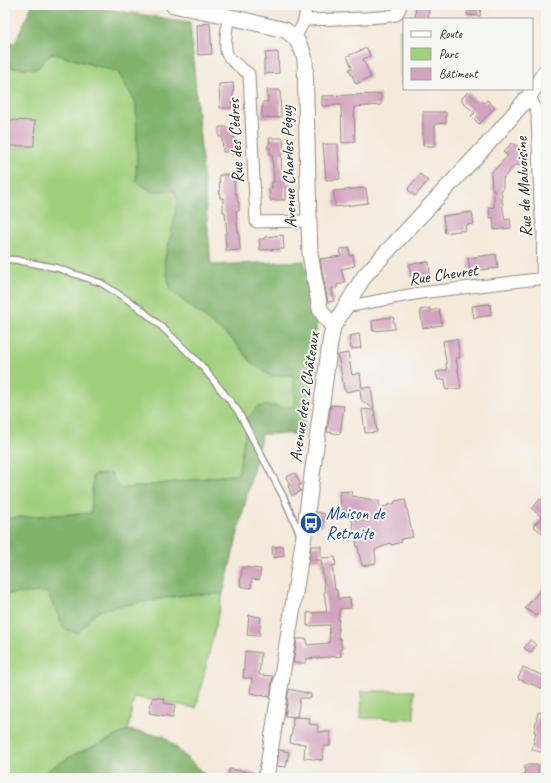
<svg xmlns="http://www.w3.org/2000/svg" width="551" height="783" font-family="Caveat,sans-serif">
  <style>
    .green { fill: #a1d07d; stroke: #667e54 }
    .forest { fill: #80b26c; stroke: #566e4c }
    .building { fill: #d3a3bd }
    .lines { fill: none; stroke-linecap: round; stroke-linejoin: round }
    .lane-casing { stroke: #908a82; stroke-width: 8 }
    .street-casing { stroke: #908a82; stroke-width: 13 }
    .secondary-casing { stroke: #908a82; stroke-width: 17 }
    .lane { stroke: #fff; stroke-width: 5.5 }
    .street { stroke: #fff; stroke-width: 11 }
    .secondary { stroke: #fff; stroke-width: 15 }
    .labels { text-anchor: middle; stroke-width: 4; stroke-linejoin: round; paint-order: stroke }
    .street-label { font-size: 17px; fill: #2b2b2b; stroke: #f6f6f2 }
    .transit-label { font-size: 17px; fill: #164399; stroke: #f6f6f2; text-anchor: start }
  </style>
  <rect width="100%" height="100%" fill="#f6f6f2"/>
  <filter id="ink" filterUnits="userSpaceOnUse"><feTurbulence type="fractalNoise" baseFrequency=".025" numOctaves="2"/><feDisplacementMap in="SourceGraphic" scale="8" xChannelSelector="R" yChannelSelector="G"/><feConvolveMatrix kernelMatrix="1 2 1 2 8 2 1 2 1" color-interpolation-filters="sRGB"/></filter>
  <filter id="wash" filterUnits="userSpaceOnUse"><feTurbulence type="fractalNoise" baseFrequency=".012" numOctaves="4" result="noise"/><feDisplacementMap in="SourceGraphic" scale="16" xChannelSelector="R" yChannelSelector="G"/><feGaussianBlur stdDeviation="0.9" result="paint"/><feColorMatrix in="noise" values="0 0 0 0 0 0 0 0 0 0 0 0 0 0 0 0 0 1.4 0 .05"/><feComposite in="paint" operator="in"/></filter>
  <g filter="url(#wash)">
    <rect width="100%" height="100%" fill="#f5e9da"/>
    <path class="green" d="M400,29h4v54h-3z
      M51,53l67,19 18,31 1,41 -1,37 16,11 22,-2 4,10 -7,35 -7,27 7,29 62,49 20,24 18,12 22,-1 2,26 -4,7 -16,-2 -27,12 -10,56 -118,15 -27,-14 -2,38 -86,5v-451l32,2z
      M47,592l17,37 14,4 15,-18 10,-6 81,-14 39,-1 -27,114 -62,-11 -6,33 -26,13 -27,11 -40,24h-30v-184z
      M362,691h52v28l-53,-1z"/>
    <path class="forest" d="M32,5h47l111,17 21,243 93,-4 14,53 -15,120h-41l-39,160 -39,1 -81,14 -10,6 -15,18 -14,-4 -17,-37 -42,2v-76l86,-5 2,-38 18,-2 9,16 118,-15 10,-56 10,-12h17l16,2 4,-7 -2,-26 -22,1 -18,-12 -20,-24 -62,-49 -7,-29 7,-27 7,-35 -4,-10 -22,2 -16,-11 1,-37 -1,-41 -18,-31 -67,-19 -14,16 -32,-2v-24h10z
      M128,730l36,6 42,40v2h-171l40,-24 27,-11z"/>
    <g id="blocks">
      <path class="building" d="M416,5h13l-1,14 -13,-1z
        M468,5h13l-1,11 -13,-1z
        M210,23l2,31 -14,1 -1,-30h5v-1z
        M367,48l3,8 -7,3 8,18 -15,7 -7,-15 3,-1 -5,-12z
        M278,52l1,21 -15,1v-14h2l-1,-7z
        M233,83l1,11h-1v8h-2l1,6h-12l-1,-24z
        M267,90h13l1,27 -19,1v-10l1,-2v-4h5z
        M468,92l10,10 2,-2 4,3 3,-3 8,8 -16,16 -8,-8 4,-3 -13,-11v-4z
        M381,94v11l-27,2 1,35 -13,1 -1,-38 -19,1v-10z
        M423,112h23v11l-11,1v22h-12z
        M5,120l30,1 -1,25h-29z
        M219,127h15l1,17 5,4 -7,7 -4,-3h-6l-1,-15h-3z
        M269,138h14l1,15 -3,1 1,21h5l1,12h-3v13h-15l-1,-12h3v-6h2l-2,-28h-2v-6l-3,-1 3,-4z
        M512,143l6,5 -1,1 9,9 -7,8 -3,-2 -13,14v12h-2l2,20 2,10 5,-1 1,9 -17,2 -1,-13 -3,1 -1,-10 5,-1v-17h-2l-1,-17 17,-17 -5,-4z
        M323,144h15v8l2,27 -14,1z
        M420,174l8,7 -13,15 -7,-6 1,-1 -1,-1z
        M219,175h15l1,19h2v7l2,1v9h-3l2,21 1,1 1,17 -14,1 -1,-18h2l-2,-21h-2v-14h-3z
        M366,188l2,15 -33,4 -1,-16z
        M472,212l2,12 -9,1 1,5 -21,3 -2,-17z
        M283,235l1,14 -24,1 -1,-11h5l1,-2z
        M349,248l1,8 3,-1 2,11 -14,3 4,14 -8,2v3h-5l2,13 -6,1 -8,-43 21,-3 -1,-7z
        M496,254l2,14 -28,3 -2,-13z
        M429,262l1,13 -19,2 -2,-13z
        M490,304l1,11 -17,3 -2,-12z
        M430,308v3l9,-2 3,16 -19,3 -3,-18z
        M393,317l2,12 -22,2 -1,-10 5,-1v-1z
        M359,334l2,14 -10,1 -2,-13z
        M457,339l3,19h-4l5,30 -15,2 -1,-11 -7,1 -2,-8 11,-2 -4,-29z
        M348,353l4,22 8,-2 2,15 9,-1 3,22 -13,-9 -1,-11 -13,3 -3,-3 -6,-34z
        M331,405l13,1 -4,28 -13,-2z
        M362,409l12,1 3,22 -12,1z
        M295,473l6,12 -3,1 3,5 -9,5 -4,-10 2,-1 -4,-8z
        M351,491l1,5 27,5 1,7 15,-5v-2l10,-2 8,38 -12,2 1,3 -11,3 -1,-2 -15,7 1,13 -14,3 -4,-19h-1l-7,-37 -9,1 -1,-19z
        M540,499l6,4v33l-13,-10 9,-9 -10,-8z
        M316,512l9,2 -2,12 -9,-1z
        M283,546l1,10 -11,2 -1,-11z
        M311,546h10v12l14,-1 1,8 -4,1 3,24h2l1,9 12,-1 1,10 -12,1 -1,29h2l2,11h-2l1,7 -35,3v4h-13l4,-24h10v6l22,-2 1,-18 -23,1v-13l20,-1 -3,-20h1l-4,-32h-12z
        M242,567l19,2 -2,11 -7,-1 -1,9 -11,-2z
        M546,584v20l-10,12 -11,-8z
        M249,615l12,2 -2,19 -12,-1z
        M530,640l6,5 -5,7 -7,-4z
        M245,651l16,2 -2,22 14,1 -3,21 -20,-4 2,-15h-9z
        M523,667l23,10v13l-28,-11z
        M289,689l22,5v4h-11l-3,19 -12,-1z
        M153,697l12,2 -1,4 11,2 -2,12 -24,-4 2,-10h1z
        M538,712l8,2v39l-14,-3 4,-18h-2z
        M293,717l17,1 -1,6 9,1 -1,7h13v14h-6l-2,14 -18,-2 1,-14 -15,-1 1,-9h1z
        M279,750l10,2 -3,15 -9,-1z
        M525,765h13v9l-1,1v3h-13z
        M229,769l27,4v5h-27z"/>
    </g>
  </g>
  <g filter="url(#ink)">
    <use href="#blocks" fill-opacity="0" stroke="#908a82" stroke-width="1"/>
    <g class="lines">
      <g class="lane-casing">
        <path id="lane" d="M5,259l11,1 41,8 44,15 36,23 25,21 39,38 37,46 45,85 17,38"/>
      </g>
      <g class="street-casing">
        <path id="street" d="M229,16c-2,8 -5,31 -2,38 3,7 16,15 22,20l7,148 53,-1
          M305,19l4,1c29,-2 59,0 87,-5l4,-6 1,-4
          M295,37c9,-13 10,-17 11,-32
          M529,96c5,6 6,11 8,18l3,91 3,28 -1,46
          M345,307l75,-14 126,-15"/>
      </g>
      <g class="secondary-casing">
        <path id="secondary" d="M173,5l45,9 67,16 10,7 7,13 3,9 4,162 1,33 10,55 6,9 7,9
          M266,778l37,-236 27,-199 3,-16 25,-41 8,-12 130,-139 33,-39 17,-25"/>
      </g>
      <use href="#lane" class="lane"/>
      <use href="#street" class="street"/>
      <use href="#secondary" class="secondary"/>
    </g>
  </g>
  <defs>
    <g id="bus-disc" transform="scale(1.15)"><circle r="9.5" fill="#1a4fb4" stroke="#f6f6f2"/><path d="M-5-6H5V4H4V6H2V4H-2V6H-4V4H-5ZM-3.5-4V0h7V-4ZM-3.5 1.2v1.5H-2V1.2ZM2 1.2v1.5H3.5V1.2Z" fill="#fff"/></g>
  </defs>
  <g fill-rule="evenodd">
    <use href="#bus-disc" x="311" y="523"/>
  </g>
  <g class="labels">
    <g class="street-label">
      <text transform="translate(235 141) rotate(-93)" y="6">Rue des Cèdres</text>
      <text transform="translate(288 167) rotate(-92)" y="6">Avenue Charles Péguy</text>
      <text transform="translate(523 187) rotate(-93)" y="6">Rue de Malvoisine</text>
      <text transform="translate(443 274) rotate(-8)" y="6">Rue Chevret</text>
      <text transform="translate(304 397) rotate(-82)" y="6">Avenue des 2 Châteaux</text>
    </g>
    <g class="transit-label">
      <text x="326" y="519">Maison de<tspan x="326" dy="20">Retraite</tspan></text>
    </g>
  </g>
  <rect width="551" height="783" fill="none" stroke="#f6f6f2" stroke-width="20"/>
  <rect x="403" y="18" width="130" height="72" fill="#f6f6f2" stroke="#a5a5a2"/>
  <rect x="411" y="31" width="20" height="6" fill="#ffffff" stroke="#a5a5a2"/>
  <text x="439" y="38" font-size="12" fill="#2b2b2b">Route</text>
  <rect x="411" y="48" width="20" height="12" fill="#a1d07d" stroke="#a5a5a2"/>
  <text x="439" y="58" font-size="12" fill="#2b2b2b">Parc</text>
  <rect x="411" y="68" width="20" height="12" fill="#d3a3bd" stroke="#a5a5a2"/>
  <text x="439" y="78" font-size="12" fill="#2b2b2b">Bâtiment</text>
</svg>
